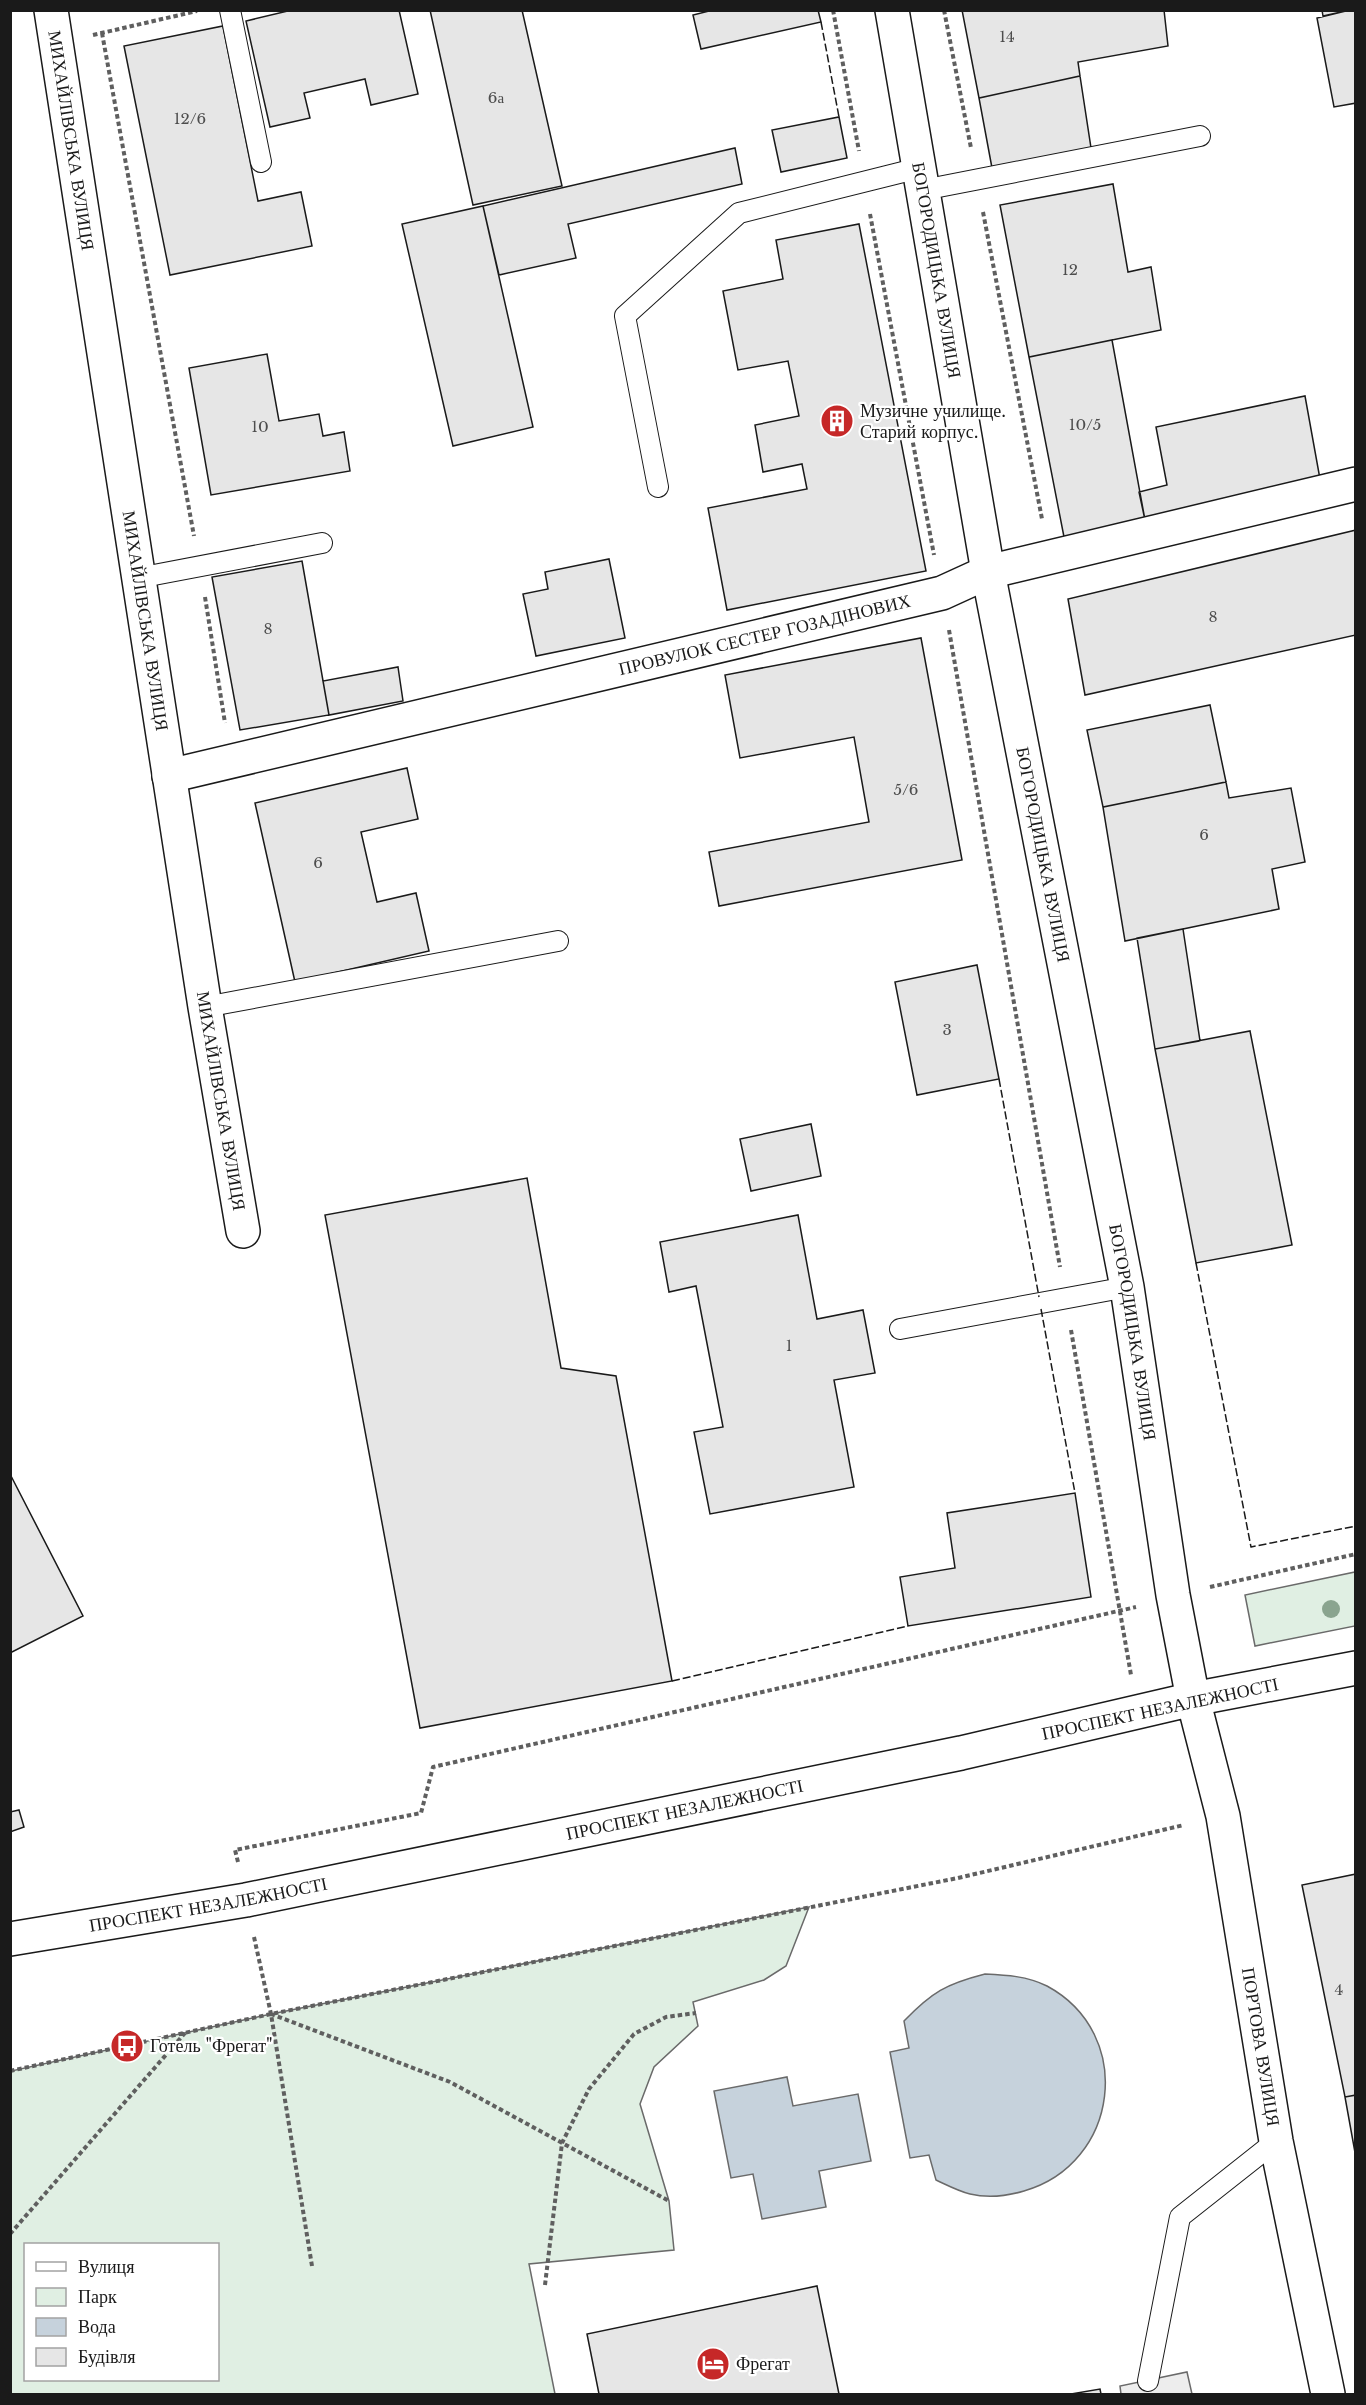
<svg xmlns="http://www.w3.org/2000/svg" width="1366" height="2405" font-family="'Libre Baskerville',serif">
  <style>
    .green { fill: #e0efe3; stroke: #6a6a6a; stroke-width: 1.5; fill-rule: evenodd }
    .parking { fill: #ededed; stroke: #6a6a6a; stroke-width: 1.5 }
    .water { fill: #c6d2dc; stroke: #6a6a6a; stroke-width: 1.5 }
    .building { fill: #e6e6e6; stroke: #1a1a1a; stroke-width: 1.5 }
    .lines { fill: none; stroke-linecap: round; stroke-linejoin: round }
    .lane-casing { stroke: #1a1a1a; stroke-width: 22 }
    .street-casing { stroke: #1a1a1a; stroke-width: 36 }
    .secondary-casing { stroke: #1a1a1a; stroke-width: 36 }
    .path { stroke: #5f5f5f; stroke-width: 4; stroke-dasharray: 4.5 3; stroke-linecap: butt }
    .lane { stroke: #fff; stroke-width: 20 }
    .street { stroke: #fff; stroke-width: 33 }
    .secondary { stroke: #fff; stroke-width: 33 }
    .fence { stroke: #1a1a1a; stroke-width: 1.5; stroke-dasharray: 8 3; stroke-linecap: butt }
    .tree { fill: #8aa48f }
    .labels { text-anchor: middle; stroke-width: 4.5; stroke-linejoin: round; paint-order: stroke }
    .number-label { font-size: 15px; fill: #4d4d4d }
    .street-label { font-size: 18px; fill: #1a1a1a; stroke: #fff }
    .poi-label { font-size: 18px; fill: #1a1a1a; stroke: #fff; text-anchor: start }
  </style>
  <rect width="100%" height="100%" fill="#fff"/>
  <path class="green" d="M1355,1572v54l-100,20 -10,-51z
    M809,1907l-23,59 -22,14 -71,22 5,24 -44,41 -14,37 29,97 5,49 -145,14 26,130h-544v-323l260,-57zM26,2244h192v136h-192z"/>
  <path class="parking" d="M1187,2372l5,22h-71l-1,-8z"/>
  <path class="water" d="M985,1974c21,1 42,2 62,12 89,48 72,178 -23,205 -17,5 -37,7 -54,3 -12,-3 -23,-9 -34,-14l-7,-25 -19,3 -20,-106 19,-4 -5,-27c28,-29 42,-37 81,-47z
    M787,2077l6,29 65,-12 13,67 -52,10 7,36 -64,12 -9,-45 -22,4 -17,-87z"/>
  <path class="building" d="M292,10h107l19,84 -47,11 -6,-26 -61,14 6,25 -40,9 -24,-106z
    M430,10h92l40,176 -89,19z
    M713,10h105l3,12 -120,27 -8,-34z
    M962,10h202l4,36 -90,16 2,14 -101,22z
    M1322,10h28l-27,6z
    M1350,10h6v93l-22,4 -17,-89z
    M223,26l35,175 43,-9 11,54 -142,29 -46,-229z
    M1080,76l11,72 -99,20 -13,-70z
    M839,117l8,41 -66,14 -9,-42z
    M735,148l7,36 -174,40 8,34 -77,17 -16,-69z
    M1113,184l15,88 23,-5 10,63 -132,27 -29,-152z
    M483,206l50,221 -80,19 -51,-222z
    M859,224l67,347 -199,39 -19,-102 99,-19 -5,-25 -39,8 -8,-47 44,-9 -11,-55 -50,9 -15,-79 60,-12 -7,-39z
    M1112,340l33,180 -81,17 -35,-180z
    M267,354l12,67 40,-7 4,22 21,-4 6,39 -139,24 -22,-127z
    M1305,396l15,83 -175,41 -6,-28 28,-7 -11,-58z
    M1356,530v105l-271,60 -17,-96z
    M609,559l16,79 -89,18 -13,-62 25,-5 -3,-17z
    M302,561l27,154 -89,15 -28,-153z
    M921,638l41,222 -243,46 -10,-54 160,-30 -15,-85 -114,21 -15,-83z
    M398,667l5,34 -74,14 -6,-34z
    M1210,705l16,77 -123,25 -16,-77z
    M407,768l11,51 -57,13 16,70 39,-9 13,58 -134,31 -40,-179z
    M1226,782l3,16 62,-10 14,74 -33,7 7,40 -154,32 -22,-134z
    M1183,929l17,112 -45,8 -18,-111z
    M977,965l22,114 -82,16 -22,-113z
    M1250,1031l42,214 -96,18 -41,-214z
    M811,1124l10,52 -70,15 -11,-52z
    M527,1178l34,190 55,8 56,305 -252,47 -95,-513z
    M798,1215l19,104 46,-9 12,63 -41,7 20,107 -144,27 -16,-82 29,-5 -27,-141 -27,6 -9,-50z
    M10,1474l73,142 -73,37z
    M1075,1493l16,104 -183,29 -8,-49 55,-9 -8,-55z
    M19,1810l5,17 -14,5v-20z
    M1356,1874v221l-11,2 -43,-212z
    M1356,2095v63l-11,-61z
    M817,2286l22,108h-240l-12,-60z
    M1100,2389l1,5h-30z"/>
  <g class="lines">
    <g class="lane-casing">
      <path id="lane" d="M230,10l31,152
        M923,190l277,-54
        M658,487l-33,-171 114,-103 180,-45
        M138,578l184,-35
        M205,1007l353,-66
        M900,1329l227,-42
        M1148,2381l32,-164 96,-76"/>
    </g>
    <g class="street-casing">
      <g id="street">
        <path id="s1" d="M51,10l154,997 38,224"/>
        <path id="s2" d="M169,776l773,-183 46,-21 368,-88"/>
        <path id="s3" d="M10,1939l236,-39 715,-147 232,-54 30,117 53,325 52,253"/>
      </g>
    </g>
    <g class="secondary-casing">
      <g id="secondary">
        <path id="s4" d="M892,10l96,562 139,715 46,308 20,104 163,-31"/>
      </g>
    </g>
    <path class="path" d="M833,10l26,141
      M944,10l27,138
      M102,33l92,503
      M93,35l104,-24
      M983,212l59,307
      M870,214l64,341
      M205,597l20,126
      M949,630l111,637
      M1071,1330l60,345
      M1210,1587l146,-33
      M238,1862l-3,-12 186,-37 12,-46 703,-160
      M254,1937l17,77
      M10,2071l261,-57 687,-136 226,-53
      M10,2234l175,-201
      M312,2266l-41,-252 179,68 219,119
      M545,2285l17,-142 27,-54 45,-55 32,-17 30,-4"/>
    <use href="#lane" class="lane"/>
    <use href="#street" class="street"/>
    <use href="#secondary" class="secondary"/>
    <path class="fence" d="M821,22l18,95
      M999,1079l40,218
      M1196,1263l55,284 105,-21
      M1041,1309l34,184
      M672,1681l236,-55"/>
  </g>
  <circle class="tree" cx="1331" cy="1609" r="9"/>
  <defs>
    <g id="building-disc" transform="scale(1.725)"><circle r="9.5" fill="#c62828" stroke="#fff"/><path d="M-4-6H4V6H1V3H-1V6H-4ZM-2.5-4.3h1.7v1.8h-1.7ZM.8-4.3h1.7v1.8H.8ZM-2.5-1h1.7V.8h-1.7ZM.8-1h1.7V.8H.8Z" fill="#fff"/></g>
    <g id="bus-disc" transform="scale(1.725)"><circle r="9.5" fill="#c62828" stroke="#fff"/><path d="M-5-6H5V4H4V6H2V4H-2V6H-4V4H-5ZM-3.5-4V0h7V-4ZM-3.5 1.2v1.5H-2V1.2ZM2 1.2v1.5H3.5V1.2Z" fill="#fff"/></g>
    <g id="hotel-disc" transform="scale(1.725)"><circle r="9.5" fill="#c62828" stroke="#fff"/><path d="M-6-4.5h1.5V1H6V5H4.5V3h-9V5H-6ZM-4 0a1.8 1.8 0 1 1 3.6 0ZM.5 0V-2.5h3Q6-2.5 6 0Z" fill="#fff"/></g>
  </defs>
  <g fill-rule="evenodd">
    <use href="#building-disc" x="837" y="421"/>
    <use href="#bus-disc" x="127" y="2046"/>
    <use href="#hotel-disc" x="713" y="2364"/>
  </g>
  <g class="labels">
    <g class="number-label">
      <text x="1007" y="42">14</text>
      <text x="496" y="103">6а</text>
      <text x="190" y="124">12/6</text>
      <text x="1070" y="275">12</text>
      <text x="1085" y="430">10/5</text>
      <text x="260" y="432">10</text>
      <text x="1213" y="622">8</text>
      <text x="268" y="634">8</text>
      <text x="906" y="795">5/6</text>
      <text x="1204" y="840">6</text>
      <text x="318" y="868">6</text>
      <text x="947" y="1035">3</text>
      <text x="789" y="1351">1</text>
      <text x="1339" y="1995">4</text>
    </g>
    <g class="street-label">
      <text dy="6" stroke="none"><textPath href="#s1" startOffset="132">МИХАЙЛІВСЬКА ВУЛИЦЯ</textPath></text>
      <text dy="6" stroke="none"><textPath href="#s4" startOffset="264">БОГОРОДИЦЬКА ВУЛИЦЯ</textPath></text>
      <text dy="6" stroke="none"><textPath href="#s1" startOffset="618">МИХАЙЛІВСЬКА ВУЛИЦЯ</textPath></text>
      <text dy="6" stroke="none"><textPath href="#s2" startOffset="612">ПРОВУЛОК СЕСТЕР ГОЗАДІНОВИХ</textPath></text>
      <text dy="6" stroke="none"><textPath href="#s4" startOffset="858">БОГОРОДИЦЬКА ВУЛИЦЯ</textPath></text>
      <text dy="6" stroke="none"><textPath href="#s1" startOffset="1104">МИХАЙЛІВСЬКА ВУЛИЦЯ</textPath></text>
      <text dy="6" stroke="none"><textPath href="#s4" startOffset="1344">БОГОРОДИЦЬКА ВУЛИЦЯ</textPath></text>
      <text transform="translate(1160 1709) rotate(-12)" y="6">ПРОСПЕКТ НЕЗАЛЕЖНОСТІ</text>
      <text dy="6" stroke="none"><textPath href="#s3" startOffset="687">ПРОСПЕКТ НЕЗАЛЕЖНОСТІ</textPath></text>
      <text dy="6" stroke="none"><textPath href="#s3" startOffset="201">ПРОСПЕКТ НЕЗАЛЕЖНОСТІ</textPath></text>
      <text dy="6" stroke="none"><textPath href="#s3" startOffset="1562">ПОРТОВА ВУЛИЦЯ</textPath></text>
    </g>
    <g class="poi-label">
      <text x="860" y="417">Музичне училище.<tspan x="860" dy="21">Старий корпус.</tspan></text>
      <text x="150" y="2052">Готель "Фрегат"</text>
      <text x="736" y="2370">Фрегат</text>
    </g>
  </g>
  <rect width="1366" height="2405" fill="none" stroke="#1a1a1a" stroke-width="24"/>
  <rect x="24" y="2243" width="195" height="138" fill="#ffffff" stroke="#a3a3a3" stroke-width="1.5"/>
  <rect x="36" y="2262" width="30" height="9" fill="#ffffff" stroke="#a3a3a3" stroke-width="1.5"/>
  <text x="78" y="2273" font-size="18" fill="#1a1a1a">Вулиця</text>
  <rect x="36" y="2288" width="30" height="18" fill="#e0efe3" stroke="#a3a3a3" stroke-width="1.5"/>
  <text x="78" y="2303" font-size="18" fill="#1a1a1a">Парк</text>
  <rect x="36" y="2318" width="30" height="18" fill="#c6d2dc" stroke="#a3a3a3" stroke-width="1.5"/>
  <text x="78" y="2333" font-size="18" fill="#1a1a1a">Вода</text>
  <rect x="36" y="2348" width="30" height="18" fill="#e6e6e6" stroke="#a3a3a3" stroke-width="1.5"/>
  <text x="78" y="2363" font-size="18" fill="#1a1a1a">Будівля</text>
</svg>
